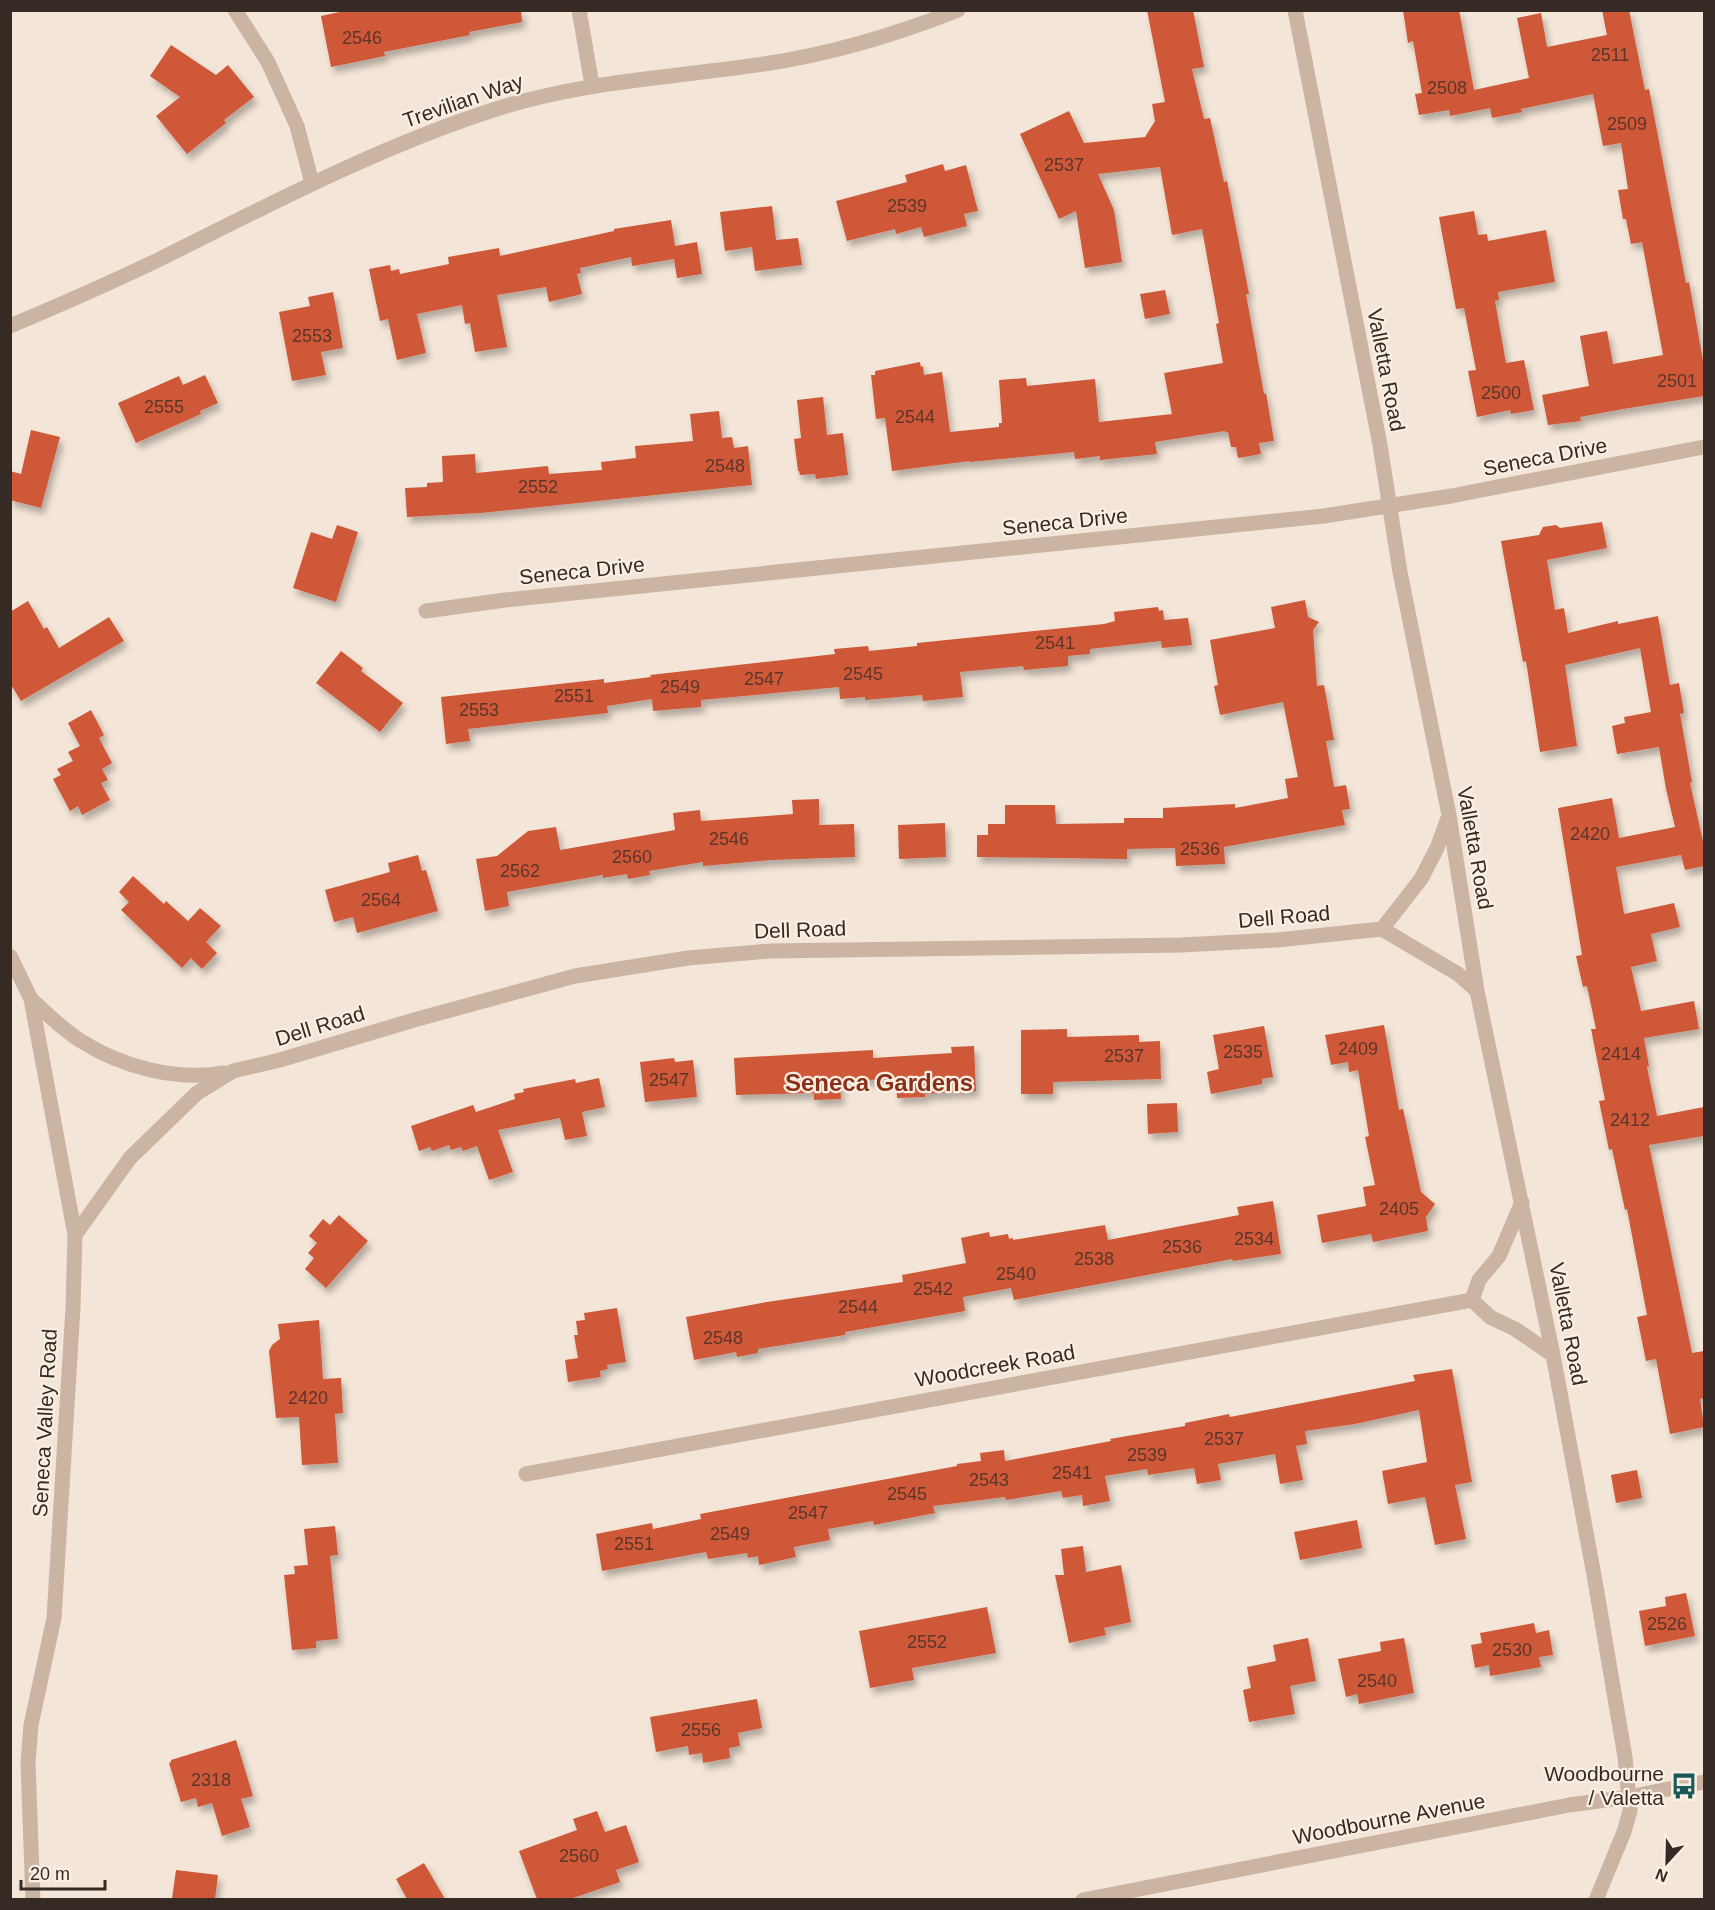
<svg xmlns="http://www.w3.org/2000/svg" width="1715" height="1910" font-family="Arial,sans-serif">
  <style>
    .building { fill: #cf5839; filter: url(#shadow) }
    .lines { fill: none; stroke-linecap: round; stroke-linejoin: round }
    .minor { stroke: #cbb4a2; stroke-width: 15 }
    .labels { text-anchor: middle; stroke-width: 4.5; stroke-linejoin: round; paint-order: stroke }
    .number-label { font-size: 18px; fill: #5c362a }
    .street-label { font-size: 21px; fill: #362a25; stroke: #faefe3 }
    .poi-label { font-size: 21px; fill: #362a25; stroke: #faefe3; text-anchor: end }
    .quarter-label { font-size: 24px; font-weight: bold; fill: #8a3019; stroke: #faefe3 }
  </style>
  <defs>
    <filter id="shadow"><feDropShadow dx="3.5" dy="6" stdDeviation="3" flood-color="#0004"/></filter>
  </defs>
  <rect width="100%" height="100%" fill="#f3e5d7"/>
  <path class="building" d="M349,10h172l1,12 -53,10 1,3 -86,17 1,4 -54,11 -10,-51z
    M1147,10h46l11,57 -12,2 12,50 6,-1 14,64 3,-1 22,113h-3l18,100 2,-1 8,48 -15,2 2,11 -23,4 -2,-11h-5l-3,-15h-3v-1l-70,11 2,12 -57,6v-4l-25,3 -1,-7 -104,10v-1l-78,10 -7,-53 -9,1 -5,-44h4v-4l45,-9 1,5 2,-1 1,9 18,-3 8,60 49,-5v-4h3l-3,-43 27,-2 1,8 68,-7 4,43 73,-8 -8,-41 59,-10 -7,-39 3,-1 -17,-94 -30,6 -12,-68 -62,7 16,36 8,52 -37,6 -9,-57 -17,8 -39,-85 49,-23 15,32 61,-6 10,-16 -3,-17 13,-2z
    M1403,10h56l15,80 55,-12 -12,-60 24,-5 6,34 60,-12 -5,-25h27l16,80 4,-1 37,194 3,-1 15,84v30l-81,13 -43,8 1,4 -33,4 -6,-30 47,-9 -9,-50 27,-5 6,33 50,-9 -21,-113 -11,2 -5,-25h-3l-5,-29 10,-1 -7,-46 -18,3 -10,-52 -72,15 1,3 -30,6 -2,-10 -40,8 -1,-6 -30,5 -4,-21 7,-1 -9,-52 -5,2z
    M171,45l45,30 12,-10 26,32 -30,23 2,3 -39,31 -31,-38 24,-19 -30,-21z
    M943,164l2,7 21,-6 12,46 -14,3 3,12 -43,11 -3,-10 -25,7 -1,-5 -48,12 -11,-40 71,-19 -2,-7z
    M772,206l4,34 22,-2 4,27 -47,6 -3,-24 -27,4 -5,-39z
    M1474,211l4,24 9,-1 1,7 58,-11 9,52 -57,10 1,8 -4,1 11,62 18,-3 10,50 -23,4 -1,-4 -33,7 -9,-46 8,-1 -12,-62 -8,1 -17,-92z
    M671,220l4,26 22,-4 5,32 -25,4 -3,-19 -42,7 -1,-9 -51,11 1,5 -4,1 5,20 -33,8 -3,-15 -49,8 10,52 -32,5 -5,-29 -5,1 -3,-19 -45,9 9,39 -29,7 -9,-41 -8,2 -11,-52 21,-4 1,6 8,-2 1,5 49,-10 -1,-7 51,-9 1,8 114,-25v-2z
    M1165,290l5,24 -25,5 -5,-25z
    M333,292l10,56 -22,4 5,23 -34,6 -13,-69 31,-6 -2,-9z
    M205,375l13,28 -18,8 1,3 -65,29 -18,-40 61,-27 4,9z
    M823,397l4,38 16,-2 5,42 -32,4 -1,-5 -15,1 -1,-4h-1l-4,-32 7,-1 -4,-38z
    M719,411l3,27 10,-1 2,11 14,-2 4,39 -271,28 -74,4 -2,-29 22,-1v-4l16,-1 -1,-26 33,-2 1,19 72,-7 1,8 53,-4 -1,-8 35,-4 -1,-12 58,-5 -3,-27z
    M31,430l29,7 -19,71 -31,-8v-29l11,3z
    M1602,522l5,26 -60,12 8,50 9,-2 4,25 50,-12v3l40,-8 12,69 9,-2 5,30 -4,1 12,68 -2,1 14,63v20l-19,4 -4,-15 -65,12 8,47 50,-11 6,24 -29,7 6,27 -26,6 10,44 53,-10 5,28 -55,9 5,28 -2,1 10,49 47,-9v29l-55,9 43,208 12,-2v47l-4,1 4,28 -34,7 -14,-75 -10,2 -9,-44 10,-2 -20,-106 -2,1 -13,-61 -3,1 -10,-49 6,-1 -14,-71h5l-9,-43 -4,1 -7,-31 6,-1 -24,-147 54,-10 7,40 56,-11 -9,-38 -7,-42 -42,7 -5,-28 13,-3 -1,-6 27,-5 -11,-64 -75,17 12,81 -37,6 -14,-91 -3,1 -22,-121 38,-6 4,-8 13,-2 4,3z
    M337,525l21,7 -22,70 -43,-14 18,-56 21,7z
    M1305,600l3,17 11,5 -6,8 4,56 7,-1 10,55 -8,1 8,46 12,-2 4,24 -8,1 3,15 -121,22 1,17 -49,2 -1,-18 -48,1v10l-150,-2v-22h11v-11h17v-19h50l1,19 68,-1v-5h39v-10l72,-4v4l53,-10 -3,-19 13,-2 -15,-75 -63,13 -6,-29 4,-1 -8,-45 65,-12 -4,-21z
    M28,601l16,28 3,-2 12,21 50,-31 15,24 -103,60 -11,-18v-71z
    M1158,607l1,4 4,-1 1,10 24,-2 4,27 -30,3 -1,-7 -71,8v5l-22,2v10l-44,4 -1,-4 -63,6 3,25 -40,4 -1,-6 -57,5v-3l-25,2 -1,-12 -138,13v7l-48,4 -1,-12 -45,7 1,7 -140,16 2,12 -24,3 -5,-47 163,-18v4l47,-6 -1,-2 185,-21 -1,-5 34,-3 1,5 48,-5v-3l187,-19 11,-3 -1,-9z
    M341,651l22,17 -2,3 42,32 -23,29 -64,-49z
    M91,710l13,25 -5,3 13,25 -10,6 6,11 -7,3 9,17 -28,15 -4,-9 -8,5 -17,-32 8,-4 -4,-6 16,-8 -5,-9 12,-6 -12,-23z
    M819,799v26l35,-1 1,33 -84,3 -68,6v-4l-54,9 1,4 -22,4 -1,-5 -24,4v-3l-96,17 2,14 -24,5 -9,-52 21,-3 31,-25 28,-4 4,23 115,-20 -2,-17 27,-3 1,11 92,-7 -1,-14z
    M945,823l1,34 -47,2 -1,-34z
    M418,855l4,16 4,-1 12,41 -81,22 -4,-16 -19,5 -9,-32 65,-18 -2,-9z
    M133,876l31,28 2,-3 22,20 12,-13 21,18 -15,16 11,11 -15,16 -11,-11 -9,10 -61,-58 8,-8 -10,-10z
    M1384,1025l15,85 4,-1 18,83 14,12 -9,13 2,14 -55,11 -2,-8 -49,9 -5,-28 49,-9 -3,-19 12,-2 -10,-48 4,-1 -11,-66 -9,2 -1,-10 -17,3 -6,-30z
    M1264,1026l9,51 -11,2v5l-51,10 -4,-22 12,-3 -6,-34z
    M1067,1029v8l72,-2v7l21,-1 1,38 -108,3v12h-32v-64z
    M974,1046l2,45 -51,3v3l-28,1 -1,-19 -56,2 1,18 -27,1v-7l-78,2 -2,-37 139,-8v8l79,-5 -1,-6z
    M674,1058l1,4 18,-2 4,37 -52,5 -5,-40z
    M599,1078l6,29 -23,5 5,24 -22,4 -5,-22 -62,12 15,42 -24,8 -12,-34 -14,5 -2,-4 -10,3 -2,-5 -17,6 -2,-4 -11,4 -8,-25 62,-21 3,7 39,-13 -1,-5 10,-2 -1,-3 52,-10 1,4z
    M1177,1103l1,29 -30,2 -1,-30z
    M1273,1201l8,53 -48,7 -1,-2 -218,41 -3,-12 -48,9 2,14 -120,21v3l-87,14v4l-21,4 -1,-5 -42,8 -8,-43 81,-15 136,-20 -1,-7 64,-12 -5,-25 28,-6 1,5 18,-3 1,5 4,-1v2l92,-15 3,15 131,-25 -2,-8z
    M339,1215l29,26 -42,47 -21,-19 9,-11 -6,-5 9,-10 -8,-7 14,-17 7,6z
    M617,1308l9,54 -19,3 1,4 -8,2 1,6 -33,5 -3,-22 13,-2 -4,-23h4l-2,-14 9,-1 -1,-7z
    M319,1320l4,59 18,-1 2,35 -8,1 3,49 -36,2 -3,-48 -23,1 -7,-67 3,-6 8,-6 -2,-15z
    M1452,1369l20,113 -17,3 11,54 -31,6 -10,-48 -37,7 -6,-33 45,-9 -8,-52 -64,14 -50,7 2,13 -11,2 7,34 -23,4 -5,-30 -57,10 3,16 -24,4 -3,-16 -46,7 -1,-6 -42,7 5,25 -27,5 -1,-11 -19,3 -2,-7 -55,9 -1,-3 -72,9 2,7 -61,12 -1,-4 -45,8 2,11 -36,7 2,10 -37,8 -1,-9 -10,2 -1,-5 -39,6 -2,-7 -104,19 -6,-37 56,-11 1,6 48,-10 -1,-5 257,-48v-2l24,-3 -1,-8 24,-3 1,11 106,-20 -1,-2 75,-13v-3l44,-9 1,3 185,-36 -2,-6z
    M1637,1470l5,28 -26,5 -5,-28z
    M1357,1520l5,28 -62,12 -6,-28z
    M335,1526l3,29 -8,1 8,83 -22,2v7l-24,2 -8,-75 11,-1 -1,-8 14,-1 -4,-36z
    M1083,1546l3,26 35,-7 10,57 -27,6 2,7 -37,8 -14,-68h9l-3,-26z
    M1686,1593l9,43 -50,10 -6,-35 27,-5 -1,-9z
    M987,1607l9,46 -84,15 2,12 -44,8 -11,-57z
    M1534,1623l2,10 13,-3 4,25 -14,2 2,10 -51,9 -1,-11 -14,3 -4,-23 11,-2 -2,-10z
    M1308,1638l8,43 -26,5 5,28 -46,8 -6,-32 8,-2 -4,-21 29,-6 -3,-16z
    M1404,1638l10,55 -55,11 -2,-10 -11,3 -8,-38 43,-8 -1,-9z
    M757,1699l5,29 -24,5 2,13 -11,2 1,10 -27,5 -1,-10 -13,2 -1,-9 -32,6 -6,-35z
    M236,1740l17,56 -12,3 9,28 -28,9 -10,-33 -14,4 -2,-9 -15,4 -12,-39 2,-1v-2z
    M597,1811l8,21 21,-7 13,37 -23,8 4,12 -50,17h-33l-18,-48 58,-21 -4,-11z
    M424,1863l21,36h-38l-11,-20z
    M176,1870l42,5 -3,24h-43z"/>
  <g class="lines">
    <path class="minor" d="M235,10l33,52 29,64 15,57
      M579,10l13,75
      M1295,10l85,435 20,127 49,243 28,176 76,364 41,220 31,182 5,54 -6,21 -28,68
      M10,326c50,-21 100,-43 148,-66 109,-54 216,-111 332,-149 91,-30 180,-33 274,-47 67,-10 131,-29 194,-54
      M426,611l79,-11 819,-84 127,-20 253,-49
      M1382,929l39,-50 16,-31 11,-30
      M10,956l21,43 44,236 -2,73 -19,310 -23,107 -3,38 5,137
      M31,999c16,15 31,30 50,42 41,26 95,40 143,32
      M75,1235l55,-77 67,-65 36,-22 47,-11 134,-40 161,-44 113,-18 83,-7 410,-6 96,-5 105,-11 76,45 19,17
      M1472,1300l7,-20 20,-24 23,-54
      M526,1474l946,-174 18,17 25,12 38,26
      M1083,1900l486,-95 60,-8 75,-15"/>
  </g>
  <defs>
    <g id="bus-bare" transform="scale(2.07)"><path d="M-5-6H5V4H4V6H2V4H-2V6H-4V4H-5ZM-3.5-4V0h7V-4ZM-3.5 1.2v1.5H-2V1.2ZM2 1.2v1.5H3.5V1.2Z" fill="#18585a" stroke="#faefe3" stroke-width="2.5" paint-order="stroke"/></g>
  </defs>
  <g fill-rule="evenodd">
    <use href="#bus-bare" x="1684" y="1786"/>
  </g>
  <g class="labels">
    <g class="number-label">
      <text x="362" y="44">2546</text>
      <text x="1610" y="61">2511</text>
      <text x="1447" y="94">2508</text>
      <text x="1627" y="130">2509</text>
      <text x="1064" y="171">2537</text>
      <text x="907" y="212">2539</text>
      <text x="312" y="342">2553</text>
      <text x="1677" y="387">2501</text>
      <text x="1501" y="399">2500</text>
      <text x="164" y="413">2555</text>
      <text x="915" y="423">2544</text>
      <text x="725" y="472">2548</text>
      <text x="538" y="493">2552</text>
      <text x="1055" y="649">2541</text>
      <text x="863" y="680">2545</text>
      <text x="764" y="685">2547</text>
      <text x="680" y="693">2549</text>
      <text x="574" y="702">2551</text>
      <text x="479" y="716">2553</text>
      <text x="1590" y="840">2420</text>
      <text x="729" y="845">2546</text>
      <text x="1200" y="855">2536</text>
      <text x="632" y="863">2560</text>
      <text x="520" y="877">2562</text>
      <text x="381" y="906">2564</text>
      <text x="1358" y="1055">2409</text>
      <text x="1243" y="1058">2535</text>
      <text x="1621" y="1060">2414</text>
      <text x="1124" y="1062">2537</text>
      <text x="669" y="1086">2547</text>
      <text x="1630" y="1126">2412</text>
      <text x="1399" y="1215">2405</text>
      <text x="1254" y="1245">2534</text>
      <text x="1182" y="1253">2536</text>
      <text x="1094" y="1265">2538</text>
      <text x="1016" y="1280">2540</text>
      <text x="933" y="1295">2542</text>
      <text x="858" y="1313">2544</text>
      <text x="723" y="1344">2548</text>
      <text x="308" y="1404">2420</text>
      <text x="1224" y="1445">2537</text>
      <text x="1147" y="1461">2539</text>
      <text x="1072" y="1479">2541</text>
      <text x="989" y="1486">2543</text>
      <text x="907" y="1500">2545</text>
      <text x="808" y="1519">2547</text>
      <text x="730" y="1540">2549</text>
      <text x="634" y="1550">2551</text>
      <text x="1667" y="1630">2526</text>
      <text x="927" y="1648">2552</text>
      <text x="1512" y="1656">2530</text>
      <text x="1377" y="1687">2540</text>
      <text x="701" y="1736">2556</text>
      <text x="211" y="1786">2318</text>
      <text x="579" y="1862">2560</text>
    </g>
    <g class="street-label">
      <text transform="translate(463 101) rotate(-19)" y="7">Trevilian Way</text>
      <text transform="translate(1386 370) rotate(79)" y="7">Valletta Road</text>
      <text transform="translate(1545 457) rotate(-11)" y="7">Seneca Drive</text>
      <text transform="translate(1065 522) rotate(-6)" y="7">Seneca Drive</text>
      <text transform="translate(582 571) rotate(-6)" y="7">Seneca Drive</text>
      <text transform="translate(1475 848) rotate(80)" y="7">Valletta Road</text>
      <text transform="translate(1284 917) rotate(-5)" y="7">Dell Road</text>
      <text transform="translate(800 930) rotate(-2)" y="7">Dell Road</text>
      <text transform="translate(320 1026) rotate(-17)" y="7">Dell Road</text>
      <text transform="translate(1568 1324) rotate(79)" y="7">Valletta Road</text>
      <text transform="translate(995 1366) rotate(-10)" y="7">Woodcreek Road</text>
      <text transform="translate(45 1423) rotate(-87)" y="7">Seneca Valley Road</text>
      <text transform="translate(1389 1819) rotate(-11)" y="7">Woodbourne Avenue</text>
    </g>
    <g class="poi-label">
      <text x="1664" y="1781">Woodbourne<tspan x="1664" dy="24">/ Valetta</tspan></text>
    </g>
    <g class="quarter-label">
      <text x="879" y="1091">Seneca Gardens</text>
    </g>
  </g>
  <rect width="1715" height="1910" fill="none" stroke="#362a25" stroke-width="24"/>
  <g transform="translate(1667 1862) rotate(202)" stroke="#faefe3" stroke-width="4.5" paint-order="stroke">
  <path d="M0-4.5L10 22L0 15L-10 22Z" fill="#362a25"/>
  <text y="-9" font-size="16" font-weight="bold" text-anchor="middle" fill="#362a25">N</text>
  </g>
  <path d="M21 1880v9h84v-9" fill="none" stroke="#362a25" stroke-width="3"/>
  <text x="30" y="1880" font-size="18" fill="#362a25" stroke="#faefe3" stroke-width="4.5" paint-order="stroke">20 m</text>
</svg>
